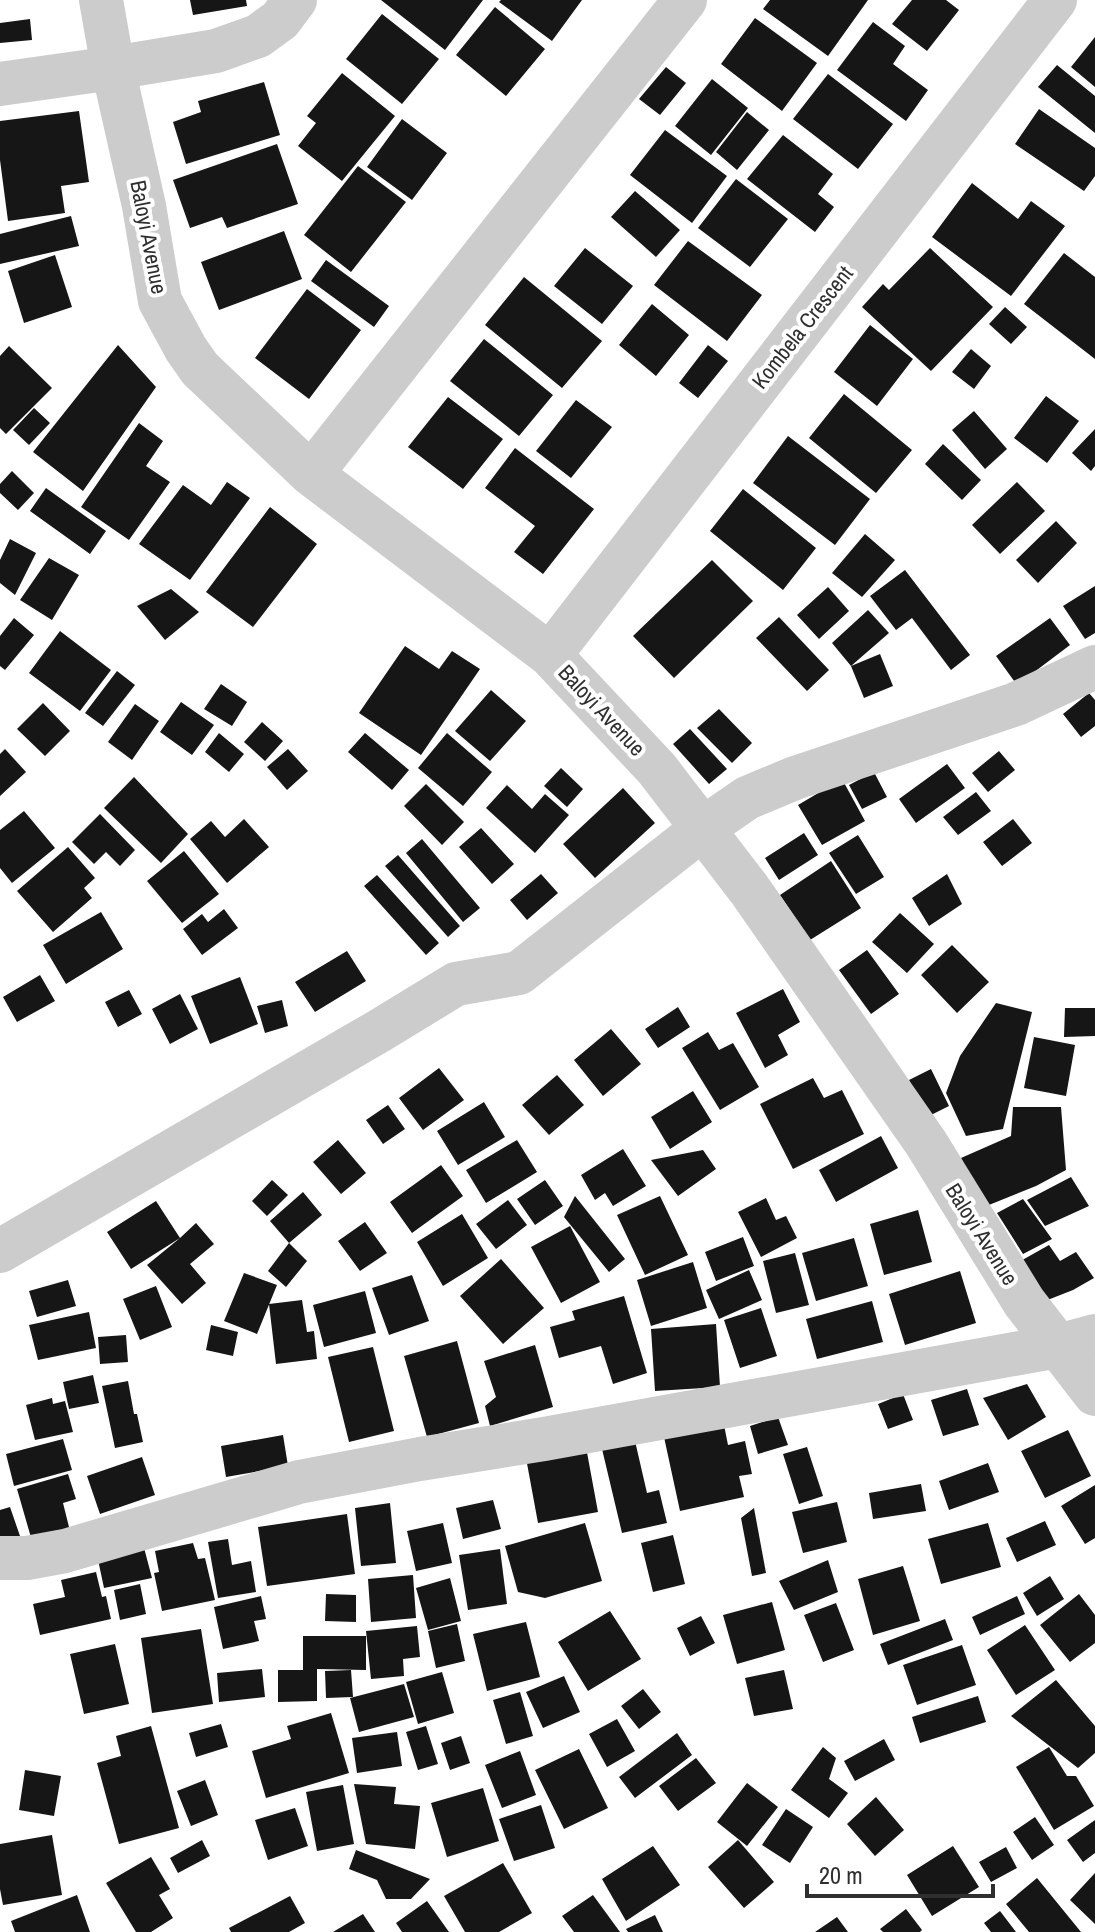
<svg xmlns="http://www.w3.org/2000/svg" width="1095" height="1932" font-family="'Archivo Narrow',sans-serif">
  <style>
    .building { fill: #161616 }
    .lines { fill: none; stroke-linecap: round; stroke-linejoin: round }
    .street { stroke: #ccc; stroke-width: 44 }
    .labels { text-anchor: middle; stroke-width: 8; stroke-linejoin: round; paint-order: stroke }
    .street-label { font-size: 22px; fill: #2f2f2f; stroke: #fff }
  </style>
  <rect width="100%" height="100%" fill="#fff"/>
  <path class="building" d="M190,0h56l1,6 -54,9z
    M381,0h102l-38,50z
    M501,0h81l-30,41 -53,-39z
    M770,0h98l-40,56 -65,-47z
    M912,0h34l13,10 -32,41 -35,-27z
    M495,7l50,42 -39,47 -50,-41z
    M382,14l57,45 -37,45 -56,-45z
    M755,18l62,45 -35,48 -61,-47z
    M30,19l2,21 -32,3v-20z
    M873,22l32,24 -12,18 35,26 -22,31 -69,-51z
    M1095,37v50l-24,-20z
    M1057,65l38,31v37l-57,-46z
    M666,67l20,16 -26,32 -21,-16z
    M342,73l53,43 -53,65 -44,-35 18,-23 -9,-7z
    M828,74l65,50 -35,45 -65,-50z
    M712,79l36,29 -37,47 -36,-29z
    M264,82l16,53 -94,29 -13,-42 28,-10 -3,-11z
    M1039,109l56,39v28l-11,15 -69,-47z
    M79,111l10,71 -28,4 4,27 -57,8 -8,-61v-39z
    M747,112l22,18 -32,40 -21,-18z
    M402,119l45,34 -35,47 -45,-33z
    M665,130l62,46 -35,47 -62,-48z
    M783,135l50,39 -15,20 16,13 -19,25 -68,-53z
    M277,144l21,60 -71,24 -5,-11 -32,11 -17,-48z
    M358,166l48,36 -55,70 -47,-37z
    M736,179l52,40 -38,48 -52,-39z
    M972,183l46,36 13,-18 34,25 -54,70 -79,-59z
    M635,191l45,39 -24,27 -45,-40z
    M71,216l8,30 -79,18v-30z
    M284,231l18,48 -83,31 -18,-48z
    M688,241l74,54 -35,46 -73,-56z
    M585,248l48,38 -31,38 -48,-38z
    M930,248l63,59 -62,64 -69,-64 21,-23 6,6z
    M1064,253l31,24v82l-71,-55z
    M55,255l17,52 -48,16 -16,-52z
    M326,260l63,46 -15,21 -63,-46z
    M524,277l78,64 -40,47 -77,-63z
    M307,289l54,41 -52,69 -54,-41z
    M652,304l37,31 -33,41 -37,-31z
    M1005,307l22,20 -16,17 -22,-20z
    M870,325l43,34 -36,47 -43,-34z
    M484,339l69,56 -34,41 -69,-55z
    M118,345l38,42 -73,104 -50,-39z
    M708,345l20,16 -30,37 -19,-15z
    M9,346l43,42 -46,46 -6,-6v-72z
    M971,349l20,17 -17,23 -22,-17z
    M844,394l68,56 -36,43 -67,-55z
    M1046,396l33,25 -32,42 -33,-25z
    M448,397l55,42 -40,50 -55,-42z
    M576,400l36,27 -41,51 -35,-27z
    M34,408l16,15 -21,22 -16,-15z
    M974,411l33,38 -22,20 -33,-39z
    M139,423l24,18 -17,25 24,16 -41,58 -48,-33z
    M1095,429v37l-4,5 -19,-18z
    M788,436l82,63 -35,46 -82,-62z
    M943,444l38,36 -19,20 -37,-36z
    M515,448l79,61 -51,65 -29,-22 21,-26 -50,-38z
    M12,471l22,22 -16,17 -18,-17v-9z
    M227,482l23,16 -60,82 -51,-36 44,-59 28,20z
    M1017,482l28,29 -45,43 -28,-29z
    M46,488l60,43 -16,23 -60,-43z
    M743,489l73,59 -33,42 -73,-59z
    M270,507l47,37 -64,83 -47,-35z
    M1056,521l21,22 -39,40 -22,-23z
    M865,534l30,26 -33,37 -30,-24z
    M10,539l26,14 -21,42 -15,-12v-23z
    M49,558l30,17 -27,45 -32,-20z
    M712,560l41,41 -79,77 -41,-42z
    M905,570l65,85 -19,15 -39,-52 -16,12 -26,-34z
    M1095,586v47l-10,6 -22,-33z
    M828,587l21,24 -30,28 -22,-24z
    M171,589l28,23 -34,28 -28,-34z
    M868,610l21,23 -38,33 -19,-23z
    M779,617l50,53 -22,21 -51,-53z
    M14,618l20,17 -29,35 -5,-4v-30z
    M1050,618l20,27 -53,40 -21,-29z
    M60,631l51,39 -31,41 -51,-38z
    M405,646l34,23 13,-18 28,18 -59,86 -62,-42z
    M880,654l13,32 -29,12 -13,-32z
    M117,671l18,14 -32,41 -18,-13z
    M221,684l26,18 -15,24 -28,-17z
    M491,690l35,31 -36,40 -35,-30z
    M1089,693l6,7v26l-14,11 -18,-23z
    M181,702l33,23 -22,30 -32,-23z
    M43,703l27,28 -25,25 -28,-27z
    M135,704l24,17 -27,39 -24,-18z
    M719,709l33,34 -20,20 -35,-35z
    M262,722l21,19 -18,20 -21,-19z
    M690,729l37,40 -18,15 -36,-40z
    M219,733l25,21 -15,18 -24,-20z
    M365,733l44,37 -17,20 -44,-38z
    M447,733l45,39 -29,34 -45,-38z
    M5,749l21,23 -26,24v-42z
    M288,749l20,22 -21,19 -20,-23z
    M999,751l16,19 -27,22 -16,-19z
    M947,764l18,24 -49,35 -17,-24z
    M561,768l22,21 -16,18 -23,-21z
    M874,772l13,25 -25,12 -13,-24z
    M134,777l54,57 -27,29 -57,-55z
    M842,779l23,42 -43,24 -24,-40z
    M426,784l38,38 -22,23 -38,-39z
    M507,785l25,24 13,-15 24,21 -34,38 -49,-45z
    M623,788l32,35 -60,55 -32,-34z
    M976,792l15,19 -33,24 -15,-18z
    M24,811l31,37 -43,35 -12,-15v-38z
    M100,814l35,36 -15,16 -14,-14 -12,12 -22,-22z
    M244,819l25,28 -42,36 -37,-44 21,-18 14,16z
    M1013,819l19,24 -30,23 -19,-24z
    M481,828l33,36 -22,20 -33,-37z
    M804,833l14,22 -39,25 -14,-22z
    M858,835l26,42 -28,17 -27,-41z
    M422,839l58,69 -17,14 -57,-69z
    M68,847l27,31 -11,10 8,10 -39,34 -36,-41z
    M184,851l35,43 -37,29 -35,-42z
    M398,855l62,71 -12,11 -63,-71z
    M831,861l30,47 -51,32 -30,-45z
    M541,874l17,19 -31,27 -17,-20z
    M947,874l15,30 -33,22 -17,-28z
    M377,875l62,68 -13,12 -62,-69z
    M224,909l14,19 -36,27 -19,-26 19,-15 6,8z
    M101,912l22,37 -57,35 -23,-39z
    M900,913l34,31 -27,29 -35,-31z
    M952,945l37,37 -32,31 -36,-38z
    M867,950l32,44 -28,20 -32,-44z
    M347,951l19,30 -51,31 -20,-30z
    M40,975l15,26 -38,21 -14,-25z
    M240,977l18,47 -48,20 -19,-48z
    M783,989l17,33 -22,13 10,20 -23,13 -29,-55z
    M129,990l13,24 -24,13 -13,-25z
    M180,994l18,35 -28,15 -18,-35z
    M282,1000l6,26 -23,7 -8,-27z
    M996,1003l36,9 -29,117 -37,7 -20,-43 14,-37z
    M678,1007l12,20 -32,21 -13,-19z
    M1065,1008h30v28l-31,1z
    M611,1029l30,35 -38,32 -29,-36z
    M708,1032l11,18 14,-7 26,44 -39,23 -38,-62z
    M1034,1037l41,8 -9,51 -42,-8z
    M439,1068l25,32 -41,30 -24,-32z
    M931,1069l18,37 -22,11 -18,-37z
    M557,1075l27,30 -35,30 -27,-30z
    M813,1078l11,20 18,-8 22,44 -71,35 -33,-65z
    M693,1091l19,31 -42,27 -19,-32z
    M484,1102l21,35 -47,28 -21,-34z
    M388,1105l17,24 -22,15 -17,-24z
    M1013,1107h48l5,63 -30,16 -52,21 -23,-49 50,-22z
    M881,1136l17,32 -62,34 -17,-32z
    M338,1140l28,33 -25,21 -28,-32z
    M517,1140l20,32 -51,31 -20,-33z
    M623,1149l23,37 -33,20 -8,-13 -10,7 -14,-25z
    M703,1150l13,19 -38,27 -27,-36z
    M441,1165l22,31 -51,37 -22,-31z
    M1071,1177l18,29 -44,20 -18,-26z
    M272,1180l16,15 -21,21 -15,-15z
    M545,1180l18,26 -28,19 -18,-26z
    M303,1192l19,23 -33,28 -19,-22z
    M575,1196l50,63 -16,13 -45,-55z
    M660,1196l28,59 -43,20 -28,-60z
    M766,1198l10,22 10,-4 11,22 -36,19 -23,-45z
    M1023,1199l29,40 -29,15 -26,-41z
    M508,1200l19,25 -31,24 -20,-25z
    M156,1201l24,37 16,-15 18,21 -24,20 16,19 -24,21 -35,-39 33,-27 -49,31 -24,-37z
    M918,1210l14,52 -48,13 -14,-51z
    M462,1214l26,44 -45,28 -26,-44z
    M365,1222l22,31 -27,18 -22,-30z
    M570,1226l30,56 -39,21 -30,-56z
    M743,1237l11,29 -38,15 -11,-29z
    M854,1238l14,48 -52,15 -14,-48z
    M289,1243l18,18 -21,26 -18,-16z
    M1049,1245l11,16 16,-9 18,26 -21,12 -28,11 -28,-38z
    M795,1253l14,52 -33,8 -13,-52z
    M501,1259l43,49 -41,36 -43,-48z
    M693,1262l14,46 -56,18 -14,-46z
    M749,1270l13,30 -43,19 -13,-29z
    M960,1271l16,52 -71,22 -16,-51z
    M244,1273l33,12 -20,49 -33,-13z
    M412,1275l17,46 -40,14 -17,-47z
    M68,1280l8,26 -39,11 -8,-26z
    M156,1286l16,41 -32,13 -17,-41z
    M365,1291l11,42 -52,14 -11,-42z
    M624,1296l23,77 -34,11 -12,-38 -42,12 -9,-31 25,-7 -3,-9z
    M302,1300l5,32 7,-1 3,28 -41,5 -7,-60z
    M872,1301l11,41 -66,17 -11,-40z
    M761,1308l16,48 -37,12 -16,-48z
    M89,1312l7,36 -58,12 -9,-35z
    M716,1324l4,63 -65,4 -4,-62z
    M211,1325l27,7 -5,24 -27,-6z
    M126,1335l2,27 -28,2 -2,-27z
    M457,1341l22,82 -52,14 -23,-81z
    M535,1345l18,62 -63,19 -5,-20 11,-9 -12,-36z
    M373,1347l21,84 -45,11 -21,-85z
    M93,1375l6,28 -30,6 -6,-27z
    M128,1381l6,33h3l6,28 -28,6 -13,-62z
    M1027,1384l19,33 -38,23 -25,-42z
    M967,1389l12,36 -36,11 -12,-36z
    M903,1394l10,26 -25,9 -10,-25z
    M52,1398l1,6 12,-3 8,31 -38,8 -9,-35z
    M778,1417l10,28 -30,9 -8,-28z
    M724,1425l4,20 17,-4 7,33 -13,2 5,21 -64,14 -16,-74z
    M1068,1430l23,46 -46,22 -24,-47z
    M283,1435l5,31 -62,11 -5,-31z
    M63,1439l9,31 -58,16 -8,-32z
    M635,1441l12,52 12,-3 8,33 -45,10 -20,-84z
    M586,1447l12,65 -60,11 -12,-65z
    M807,1447l16,49 -24,8 -16,-50z
    M142,1457l13,38 -55,19 -13,-38z
    M988,1463l11,29 -50,18 -10,-29z
    M68,1474l8,25 -13,4 7,28 -38,10 -15,-52z
    M921,1484l5,27 -53,8 -4,-26z
    M1095,1485v53l-10,6 -24,-38z
    M493,1500l8,29 -38,10 -7,-31z
    M837,1502l10,40 -44,11 -11,-41z
    M390,1503l6,60 -35,3 -6,-58z
    M10,1507l10,29 -20,7v-33z
    M754,1508l12,65 -14,3 -11,-58z
    M347,1514l8,60 -88,12 -9,-59z
    M1045,1521l11,24 -39,17 -11,-24z
    M443,1523l9,40 -36,8 -9,-40z
    M585,1523l17,58 -57,17 -27,-6 -13,-46z
    M988,1523l13,44 -60,17 -13,-45z
    M673,1535l12,49 -32,8 -12,-49z
    M228,1539l4,26 19,-4 5,31 -38,6 -10,-56z
    M193,1543l5,16 7,-1 10,42 -53,11 -8,-38 5,-1 -4,-21z
    M143,1544l9,34 -48,10 -7,-33z
    M500,1549l7,55 -39,6 -9,-55z
    M828,1560l10,32 -44,18 -15,-29z
    M903,1566l17,55 -47,14 -15,-56z
    M96,1572l6,25 4,-1 5,23 -71,16 -7,-31 32,-7 -4,-17z
    M413,1575l3,43 -45,4 -3,-43z
    M1050,1576l14,23 -27,17 -14,-23z
    M450,1578l11,43 -33,9 -12,-42z
    M140,1584l6,30 -26,6 -6,-30z
    M326,1594l30,1v27l-31,-1z
    M1079,1594l16,21v28l-25,19 -30,-37z
    M261,1596l5,23 -12,2 5,20 -36,8 -9,-42z
    M1017,1596l8,18 -45,21 -8,-18z
    M772,1602l13,48 -48,14 -14,-49z
    M836,1603l18,47 -31,12 -19,-47z
    M610,1611l31,48 -53,32 -30,-49z
    M701,1616l14,27 -25,13 -13,-28z
    M945,1619l8,21 -65,25 -8,-21z
    M526,1622l14,55 -53,14 -14,-57z
    M457,1624l8,37 -29,7 -8,-37z
    M1025,1625l30,45 -39,25 -29,-45z
    M417,1626l3,31 -17,2 1,17 -33,3 -5,-48z
    M201,1629l12,75 -61,9 -11,-75z
    M303,1636h63v34l-49,-1v32l-39,1v-32h25z
    M115,1644l14,60 -45,10 -14,-60z
    M962,1645l14,40 -59,20 -14,-40z
    M262,1669l3,28 -46,5 -2,-29z
    M351,1670l2,27 -27,1 -1,-27z
    M784,1670l9,39 -39,7 -9,-38z
    M442,1672l12,41 -36,11 -12,-42z
    M564,1676l16,36 -37,16 -17,-36z
    M1056,1680l39,46v27l-17,15 -67,-52z
    M404,1684l10,33 -55,15 -9,-34z
    M643,1689l18,23 -22,17 -18,-23z
    M520,1692l13,44 -27,8 -13,-44z
    M978,1696l8,26 -66,21 -8,-26z
    M331,1713l18,60 -83,25 -14,-47 39,-12 -4,-13z
    M617,1719l18,32 -28,16 -18,-33z
    M221,1724l7,23 -32,10 -7,-24z
    M151,1726l28,102 -60,16 -22,-81 24,-7 -5,-20z
    M426,1726l12,38 -20,6 -12,-38z
    M397,1732l5,34 -45,7 -5,-35z
    M677,1733l15,22 -57,43 -16,-21z
    M461,1736l9,27 -20,7 -9,-27z
    M884,1739l11,21 -40,21 -11,-20z
    M823,1747l13,11 -7,21 19,14 -19,25 -38,-28z
    M1049,1747l18,29h9l18,30 -40,24 -38,-63z
    M579,1749l29,59 -44,21 -29,-59z
    M520,1751l16,44 -34,13 -17,-43z
    M696,1758l20,25 -38,28 -19,-25z
    M25,1770l36,6 -7,40 -35,-6z
    M205,1780l13,35 -27,11 -14,-35z
    M747,1783l31,24 -31,39 -30,-24z
    M354,1784l42,3 -2,17 26,2 -5,43 -49,-5z
    M343,1785l11,59 -37,7 -11,-59z
    M483,1788l16,53 -52,16 -16,-54z
    M876,1797l28,33 -29,26 -28,-32z
    M541,1805l14,43 -41,13 -15,-42z
    M295,1808l13,38 -40,14 -13,-40z
    M786,1809l27,18 -23,36 -28,-18z
    M1035,1817l19,28 -22,15 -19,-28z
    M1095,1820v33l-12,9 -16,-22z
    M52,1835l10,60 -59,10 -3,-16v-45z
    M202,1840l8,16 -32,17 -8,-15z
    M738,1840l36,42 -30,26 -36,-41z
    M653,1846l27,39 -54,36 -24,-42z
    M953,1846l26,41 -47,29 -25,-41z
    M1006,1847l11,21 -26,14 -12,-20z
    M356,1850l74,29 -19,20h-25l-9,-19 -28,-11z
    M151,1857l19,32 -11,6 14,23 -22,14h-15l-30,-49z
    M503,1863l29,50 -33,19h-34l-21,-36z
    M1095,1873v51l-25,-24z
    M1037,1878l44,54h-52l-23,-28z
    M77,1895l13,37h-75l-4,-11z
    M593,1895l27,37h-46l-12,-16z
    M290,1896l15,27 -16,9h-58l-2,-4z
    M427,1901l22,31h-47l-6,-9z
    M906,1909l16,21 -2,2h-37l-3,-3z
    M1000,1911l16,21h-25l-7,-9z
    M363,1914l12,18h-42z
    M655,1915l8,17h-35l-2,-3z
    M837,1917l11,15h-33z"/>
  <g class="lines">
    <path class="street" d="M101,0l12,68 31,138 16,95 26,48 14,20 111,105 239,181 107,114 92,120 177,254 98,159 71,92
      M0,84l113,-16 103,-17 42,-15 22,-16 15,-20
      M311,474l374,-474
      M550,655l505,-655
      M0,1251l379,-220 77,-47 63,-11 183,-144 45,-31 48,-20 221,-74 79,-37
      M0,1558h27l38,-7 234,-69 121,-23 124,-20 514,-93 37,-10"/>
  </g>
  <g class="labels">
    <g class="street-label">
      <text transform="translate(149 237) rotate(79)" y="8">Baloyi Avenue</text>
      <text transform="translate(802 327) rotate(-52)" y="8">Kombela Crescent</text>
      <text transform="translate(602 710) rotate(47)" y="8">Baloyi Avenue</text>
      <text transform="translate(982 1234) rotate(58)" y="8">Baloyi Avenue</text>
    </g>
  </g>
  <path d="M807 1884v12h186v-12" fill="none" stroke="#2f2f2f" stroke-width="4"/>
  <text x="819" y="1884" font-size="24" fill="#2f2f2f" stroke="#ffffff" stroke-width="6" paint-order="stroke">20 m</text>
</svg>
